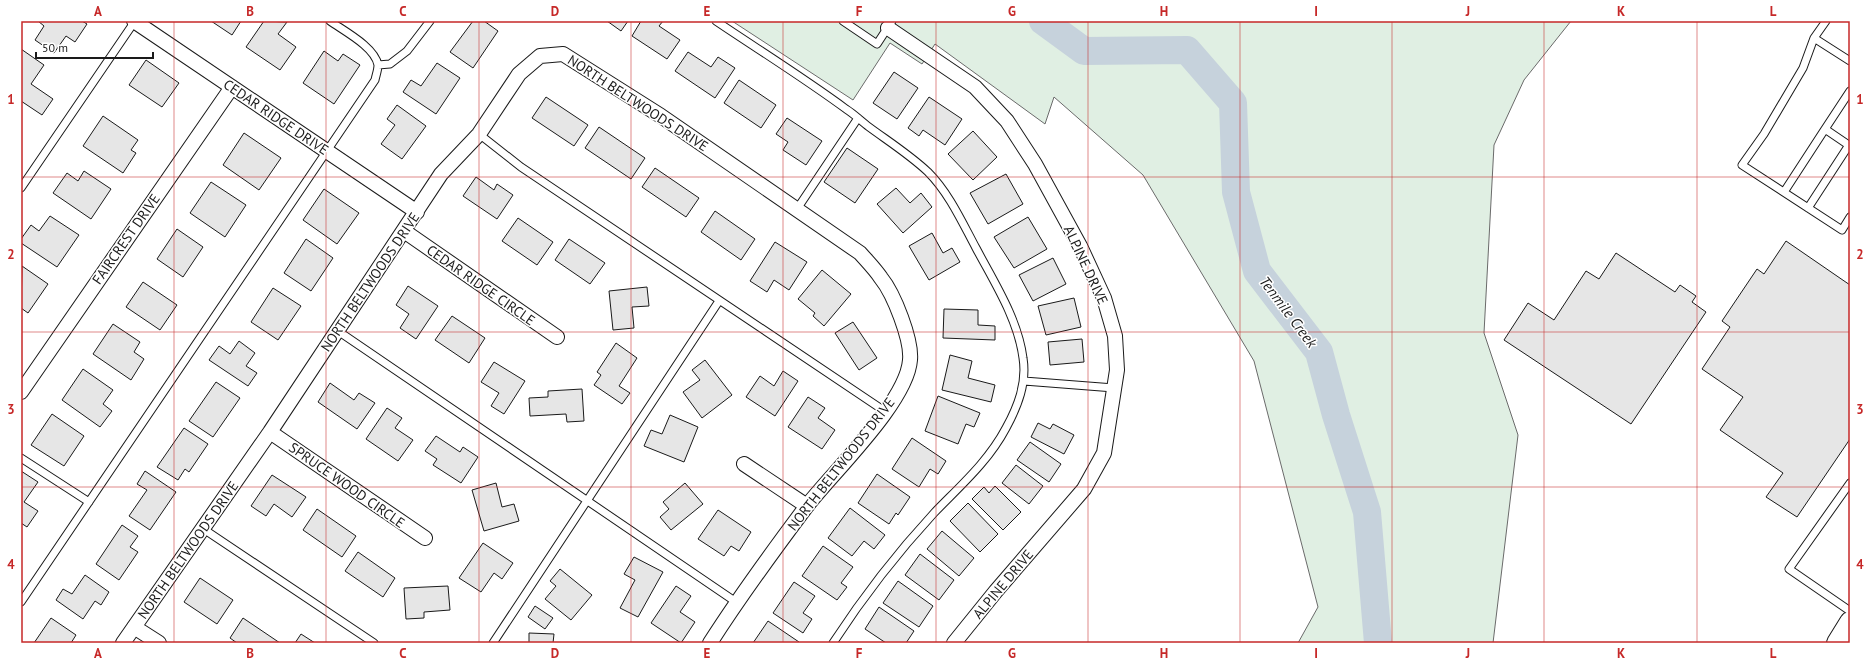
<svg xmlns="http://www.w3.org/2000/svg" width="1871" height="664" font-family="'PT Sans',sans-serif">
  <style>
    .green { fill: #e0efe3; stroke: #6a6a6a }
    .lines { fill: none; stroke-linecap: round; stroke-linejoin: round }
    .river { stroke: #c6d2dc; stroke-width: 28 }
    .building { fill: #e6e6e6; stroke: #1a1a1a }
    .service-casing { stroke: #1a1a1a; stroke-width: 9 }
    .minor-casing { stroke: #1a1a1a; stroke-width: 16 }
    .secondary-casing { stroke: #1a1a1a; stroke-width: 22 }
    .service { stroke: #fff; stroke-width: 7 }
    .minor { stroke: #fff; stroke-width: 14 }
    .secondary { stroke: #fff; stroke-width: 20 }
    .grid { fill: none; stroke: #c62828; stroke-width: 1; stroke-opacity: 0.55 }
    .labels { text-anchor: middle; stroke-width: 3; stroke-linejoin: round; paint-order: stroke }
    .street-label { font-size: 14px; fill: #1a1a1a; stroke: #fff }
    .water-label { font-size: 15px; font-style: italic; fill: #1a1a1a; stroke: #fff }
    .neatline { fill: none; stroke: #c62828; stroke-width: 1.5 }
    .grid-label { font-size: 13px; text-anchor: middle; font-weight: bold; fill: #c62828 }
  </style>
  <rect width="100%" height="100%" fill="#fff"/>
  <path class="green" d="M732,21h839l-47,59 -30,65 -10,188 34,102 -25,208h-195l20,-36 -64,-246 -111,-186 -89,-78 -9,27 -110,-80 -13,20 -32,-21 -37,57z"/>
  <g class="lines">
    <path class="river" d="M1043,21l41,30 103,-1 46,53 3,89 21,79 62,81 17,63 31,97 11,131"/>
  </g>
  <path class="building" d="M38,21h44l5,3 -12,18 -9,-6 -12,17 -19,-13 9,-14z
    M211,21h30l-9,14z
    M264,21l23,1 -9,12 18,13 -16,23 -34,-23z
    M473,21h11l14,10 -25,37 -23,-16z
    M607,21h21l-7,10z
    M641,21h22l-4,5 21,14 -13,19 -35,-23z
    M21,49l23,16 -13,19 22,15 -11,16 -21,-14z
    M324,51l14,10 5,-7 17,11 -26,39 -31,-21z
    M688,52l23,15 7,-10 17,11 -20,30 -40,-27z
    M146,60l33,23 -17,24 -33,-22z
    M437,63l23,15 -24,36 -33,-22 8,-12 10,6z
    M894,72l24,16 -21,31 -24,-16z
    M739,80l37,25 -15,23 -37,-25z
    M546,97l42,28 -14,21 -42,-28z
    M929,97l33,22 -17,26 -22,-15 -4,6 -11,-8z
    M397,105l29,21 -24,33 -21,-15 14,-19 -8,-6z
    M103,116l35,24 -7,10 5,3 -13,20 -40,-27z
    M787,118l35,23 -16,24 -23,-15 5,-8 -12,-8z
    M599,127l46,31 -14,21 -46,-31z
    M973,131l24,26 -24,23 -25,-26z
    M244,133l37,25 -22,32 -36,-25z
    M847,148l31,21 -23,34 -31,-21z
    M655,168l44,30 -13,19 -44,-30z
    M84,171l27,18 -20,30 -38,-26 14,-20 11,8z
    M1006,174l17,30 -35,20 -18,-31z
    M476,177l18,13 3,-6 16,11 -16,24 -34,-23z
    M211,182l35,23 -21,32 -35,-24z
    M896,188l14,15 11,-10 11,14 -29,26 -26,-29z
    M324,189l35,24 -22,31 -34,-24z
    M715,211l40,28 -14,21 -40,-28z
    M50,216l29,19 -22,32 -36,-24v-4l10,-14 8,6z
    M1028,217l19,32 -33,19 -20,-31z
    M518,218l35,24 -16,23 -35,-24z
    M177,229l26,18 -20,30 -26,-18z
    M932,233l11,20 9,-5 8,14 -31,18 -20,-34z
    M306,239l27,19 -22,33 -27,-18z
    M569,239l36,24 -15,21 -35,-24z
    M1786,241l64,44v154l-53,78 -31,-20 17,-24 -63,-43 23,-33 -41,-28 28,-42 -8,-6 35,-52 7,5z
    M775,242l32,20 -18,28 -15,-10 -7,12 -17,-11z
    M1616,253l59,39 5,-7 16,11 -4,6 14,10 -75,112 -127,-84 24,-37 26,17 32,-49 13,8z
    M1053,258l13,26 -33,17 -14,-26z
    M22,266l26,18 -20,29 -7,-5z
    M822,270l29,24 -27,32 -11,-10 2,-3 -17,-14z
    M143,282l34,23 -17,25 -34,-23z
    M408,286l30,20 -22,33 -16,-11 9,-14 -13,-9z
    M647,287l2,19 -17,1 2,21 -21,2 -4,-39z
    M273,288l28,18 -23,34 -27,-18z
    M1074,298l7,29 -35,8 -8,-29z
    M944,309l34,1v15l17,1v14l-52,-2z
    M452,316l33,22 -16,25 -34,-23z
    M853,322l24,36 -18,12 -24,-37z
    M113,324l27,18 -6,10 10,7 -13,21 -38,-26z
    M1082,339l2,23 -34,3 -2,-23z
    M239,341l16,12 -9,13 11,7 -9,13 -39,-26 10,-14 11,8z
    M616,343l21,15 -18,28 11,7 -8,11 -28,-19 7,-10 -4,-3z
    M950,355l22,6 -4,17 27,7 -4,17 -49,-12z
    M705,360l27,35 -30,23 -19,-26 17,-12 -8,-10z
    M494,362l31,19 -21,33 -13,-8 8,-13 -18,-11z
    M83,369l30,21 -10,14 9,7 -12,16 -38,-27z
    M783,371l15,10 -23,35 -29,-19 14,-21 14,10z
    M216,382l24,16 -27,39 -24,-16z
    M330,383l24,17 5,-7 16,10 -18,26 -39,-27z
    M582,389l2,32 -17,1 -1,-8 -36,2 -1,-18 19,-1v-6z
    M938,396l42,17 -6,14 -8,-3 -8,20 -33,-13z
    M808,397l17,11 -7,10 17,12 -13,19 -34,-22z
    M387,408l15,10 -7,10 18,12 -15,21 -32,-22z
    M52,414l32,22 -20,30 -33,-21z
    M670,415l28,12 -14,35 -40,-16 7,-16 11,4z
    M1038,423l12,6 3,-5 21,11 -10,19 -33,-17z
    M184,428l24,16 -19,28 -4,-3 -7,11 -21,-13z
    M436,436l24,16 3,-5 15,10 -17,26 -28,-18 4,-6 -12,-8z
    M912,438l34,23 -8,13 -8,-5 -11,18 -27,-18z
    M1030,442l31,22 -12,18 -32,-22z
    M1016,465l27,21 -14,18 -27,-21z
    M21,471l17,11 -14,20 14,9 -11,16 -6,-4z
    M145,471l31,21 -26,38 -21,-14 18,-26 -10,-6z
    M877,474l33,23 -12,18 -2,-2 -7,11 -31,-21z
    M272,475l34,22 -14,20 -18,-13 -8,12 -15,-10z
    M496,483l6,24 12,-3 5,17 -35,10 -12,-41z
    M685,483l18,21 -32,26 -11,-13 9,-8 -6,-7z
    M995,486l26,26 -18,18 -31,-31 12,-12 5,6z
    M968,503l30,31 -18,18 -30,-31z
    M850,508l35,27 -11,14 -10,-8 -12,15 -24,-18z
    M317,509l39,27 -14,21 -39,-27z
    M718,510l33,22 -12,19 -8,-5 -7,10 -26,-17z
    M122,525l16,11 -8,11 8,5 -19,28 -23,-16z
    M942,531l32,27 -15,18 -32,-27z
    M483,543l30,20 -11,16 -8,-6 -13,19 -22,-14z
    M823,546l30,21 -12,16 6,4 -10,13 -35,-24z
    M358,552l37,26 -12,19 -38,-26z
    M920,554l34,26 -15,20 -34,-25z
    M634,557l29,15 -25,45 -18,-9 15,-28 -11,-6z
    M560,569l32,26 -21,25 -26,-21 11,-13 -6,-5z
    M85,575l24,17 -8,13 -6,-4 -12,18 -27,-19 7,-11 9,5z
    M200,578l33,22 -16,24 -33,-22z
    M898,581l35,25 -14,21 -36,-24z
    M794,582l21,14 -12,17 9,6 -9,14 -30,-20z
    M448,586l2,24 -26,2v6l-18,1 -2,-31z
    M676,586l15,10 -11,16 15,10 -14,21 -30,-20z
    M535,606l18,12 -8,11 -17,-12z
    M879,607l35,24 -8,12h-20l-21,-14z
    M51,618l25,17 -5,8h-37z
    M243,618l37,25h-43l-7,-5z
    M768,621l31,21v1h-46z
    M529,633l25,1 -1,9h-24z
    M301,634l14,9h-20z"/>
  <g class="lines">
    <g class="service-casing">
      <path id="service" d="M716,21c43,29 88,57 130,88 8,5 15,12 23,18 19,14 41,28 59,45 21,21 34,50 48,76 18,34 42,71 47,110 4,25 -5,48 -17,70 -18,34 -46,58 -72,85 -37,40 -71,84 -101,130
        M843,21l34,23 15,-23
        M1826,21l-12,17 36,23
        M1814,38l-11,30 -39,66 -22,31 100,65 8,-13
        M378,65l12,-1 17,-13 23,-30
        M1850,91l-25,38 25,17
        M479,134l42,33 365,245
        M21,188l114,-167
        M1784,192l41,-63
        M1808,208l41,-63
        M797,209l61,-91
        M338,331l398,271
        M1024,381l90,7
        M21,458l68,44
        M1850,483l-61,86 61,42
        M202,528l172,115
        M21,602l354,-522c1,-5 3,-10 3,-15 -3,-18 -34,-34 -48,-44
        M493,643l226,-342"/>
    </g>
    <g class="minor-casing">
      <path id="minor" d="M134,21l283,191
        M888,28l87,59 32,34 28,43 45,82 24,52 11,38 2,34 -13,83 -20,36 -88,102 -42,52
        M404,231l153,106
        M21,392l211,-305
        M270,432l155,106
        M744,464l63,42
        M134,627l25,16
        M123,643l147,-211 171,-258 38,-40 40,-60 21,-18 23,-2 98,62 199,137c7,8 15,16 21,25 13,16 31,62 29,82 -3,42 -77,112 -104,147 -33,44 -66,89 -96,136"/>
    </g>
    <g class="secondary-casing">
      <path id="secondary" d="M1837,643l13,-21"/>
    </g>
    <use href="#service" class="service"/>
    <use href="#minor" class="minor"/>
    <use href="#secondary" class="secondary"/>
  </g>
  <path class="grid" d="M174,21v622M326,21v622M479,21v622M631,21v622M783,21v622M936,21v622M1088,21v622M1240,21v622M1392,21v622M1544,21v622M1697,21v622M21,177h1829M21,332h1829M21,487h1829"/>
  <g class="labels">
    <g class="street-label">
      <text transform="translate(638 103) rotate(33)" y="5">NORTH BELTWOODS DRIVE</text>
      <text transform="translate(276 117) rotate(34)" y="5">CEDAR RIDGE DRIVE</text>
      <text transform="translate(126 239) rotate(-55)" y="5">FAIRCREST DRIVE</text>
      <text transform="translate(1086 265) rotate(65)" y="5">ALPINE DRIVE</text>
      <text transform="translate(370 282) rotate(-56)" y="5">NORTH BELTWOODS DRIVE</text>
      <text transform="translate(481 285) rotate(35)" y="5">CEDAR RIDGE CIRCLE</text>
      <text transform="translate(841 464) rotate(-52)" y="5">NORTH BELTWOODS DRIVE</text>
      <text transform="translate(347 485) rotate(35)" y="5">SPRUCE WOOD CIRCLE</text>
      <text transform="translate(188 550) rotate(-55)" y="5">NORTH BELTWOODS DRIVE</text>
      <text transform="translate(1003 584) rotate(-50)" y="5">ALPINE DRIVE</text>
    </g>
    <g class="water-label">
      <text transform="translate(1288 312) rotate(53)" y="5">Tenmile Creek</text>
    </g>
  </g>
  <rect width="1871" height="664" fill="none" stroke="#ffffff" stroke-width="44"/>
  <path d="M36 52v6h117v-6" fill="none" stroke="#1a1a1a" stroke-width="2"/>
  <text x="42" y="52" font-size="12" fill="#1a1a1a" stroke="#ffffff" stroke-width="3" paint-order="stroke">50 m</text>
  <rect x="22" y="22" width="1827" height="620" class="neatline"/>
  <g class="grid-label">
    <text x="98" y="16">A</text>
    <text x="250" y="16">B</text>
    <text x="403" y="16">C</text>
    <text x="555" y="16">D</text>
    <text x="707" y="16">E</text>
    <text x="859" y="16">F</text>
    <text x="1012" y="16">G</text>
    <text x="1164" y="16">H</text>
    <text x="1316" y="16">I</text>
    <text x="1468" y="16">J</text>
    <text x="1621" y="16">K</text>
    <text x="1773" y="16">L</text>
    <text x="11" y="104">1</text>
    <text x="1860" y="104">1</text>
    <text x="11" y="259">2</text>
    <text x="1860" y="259">2</text>
    <text x="11" y="414">3</text>
    <text x="1860" y="414">3</text>
    <text x="11" y="569">4</text>
    <text x="1860" y="569">4</text>
    <text x="98" y="658">A</text>
    <text x="250" y="658">B</text>
    <text x="403" y="658">C</text>
    <text x="555" y="658">D</text>
    <text x="707" y="658">E</text>
    <text x="859" y="658">F</text>
    <text x="1012" y="658">G</text>
    <text x="1164" y="658">H</text>
    <text x="1316" y="658">I</text>
    <text x="1468" y="658">J</text>
    <text x="1621" y="658">K</text>
    <text x="1773" y="658">L</text>
  </g>
</svg>
